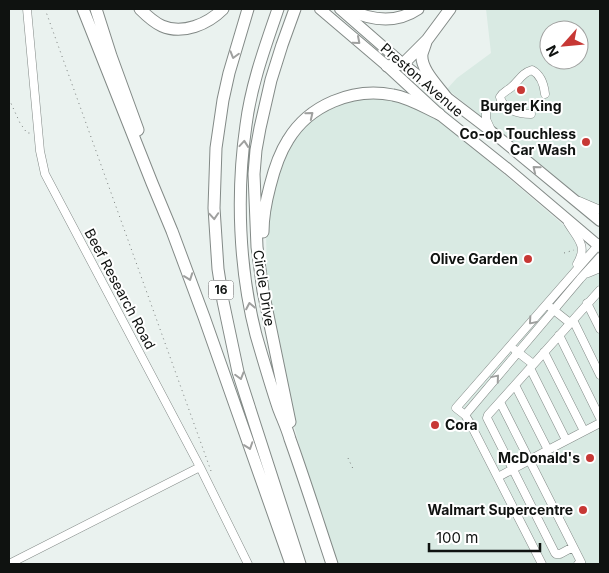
<svg xmlns="http://www.w3.org/2000/svg" width="609" height="573" font-family="Inter,sans-serif">
  <style>
    .built { fill: #d9eae3; fill-rule: evenodd }
    .lines { fill: none; stroke-linecap: round; stroke-linejoin: round }
    .minor-casing { stroke: #838a87; stroke-width: 9 }
    .major-casing { stroke: #838a87; stroke-width: 12 }
    .highway-casing { stroke: #838a87; stroke-width: 13 }
    .path { stroke: #797e7c; stroke-width: 1; stroke-dasharray: 1 4; stroke-linecap: butt }
    .minor { stroke: #fff; stroke-width: 8 }
    .major { stroke: #fff; stroke-width: 10 }
    .highway { stroke: #fff; stroke-width: 11 }
    .oneway { stroke: #9fa09f }
    .poi-dot { fill: #c73835; stroke: #fff; stroke-width: 2 }
    .labels { text-anchor: middle; stroke-width: 4; stroke-linejoin: round; paint-order: stroke }
    .shield { fill: #fff; stroke: #575958; stroke-width: 1 }
    .shield-label { font-size: 12px; font-weight: bold; fill: #0f1210 }
    .street-label { font-size: 14px; fill: #0f1210; stroke: #fff }
    .poi-label { font-size: 14px; font-weight: bold; fill: #0f1210; stroke: #fff; text-anchor: end }
  </style>
  <rect width="100%" height="100%" fill="#eaf2ef"/>
  <path class="built" d="M486,9h114v200l-11,-5 -142,-115 10,-11 34,-25zM549,30h30v30h-30z
    M383,95l47,18 20,15 117,100 11,14 22,19v303h-262l-36,-109 -10,-37 -25,-130 -1,-57 5,-37 21,-57 41,-34z"/>
  <g class="lines">
    <g class="minor-casing">
      <path id="minor" d="M27,9l13,142 5,23 155,293 48,97
        M486,103v16l5,11
        M531,114c-12,0 -28,-4 -31,-17 3,-5 5,-5 9,-8 9,-6 12,-16 23,-19 9,5 12,14 13,24
        M579,201l21,9
        M568,223c10,16 20,23 9,41
        M588,273l12,-5
        M587,303l13,26
        M550,307l20,16
        M573,320l27,55
        M559,335l41,83
        M515,350l18,14
        M544,352l40,79
        M530,368l36,72
        M515,385l33,65 52,-27
        M500,402l81,160 -3,2
        M465,415l115,-136 20,-22
        M498,477l50,-27
        M573,547l-13,7h-4l-1,-1 -68,-135 1,-3 112,-125
        M9,564l191,-97
        M542,564l-72,-141 -5,-8 -9,-7 144,-165"/>
    </g>
    <g class="major-casing">
      <path id="major" d="M320,9l67,57 52,48 69,55 92,78
        M340,9l63,55 89,68 108,89"/>
    </g>
    <g class="highway-casing">
      <path id="highway" d="M83,9l69,174 20,48 32,86 87,247
        M96,9l15,47 27,74
        M140,9c6,6 13,13 22,17 21,9 46,-2 61,-17
        M248,9l-19,64 -6,27 -7,48 -2,60 4,61 5,32 15,71 62,192
        M278,9c-13,38 -27,76 -32,116 -10,68 -7,144 10,210 7,24 14,48 22,72 4,11 9,21 12,32 15,42 28,83 42,125
        M347,9c23,11 49,15 71,0
        M426,42c-1,4 -3,8 -4,12 -2,15 16,32 24,43
        M387,66l16,-2 24,-24 23,-31
        M263,232c0,-15 3,-31 7,-46 4,-16 9,-32 18,-46 21,-35 65,-53 105,-45 17,3 31,12 46,19
        M290,422l-27,-131 -6,-44 -3,-73 2,-24 4,-22 11,-48 11,-35 13,-36"/>
    </g>
    <path class="path" d="M45,9l166,462
      M9,99l11,24 7,10h3
      M564,253l10,-3
      M348,458l6,13"/>
    <use href="#minor" class="minor"/>
    <use href="#major" class="major"/>
    <use href="#highway" class="highway"/>
  </g>
  <defs><path id="oneway-chevron" d="M-2-3.5L2.5 0L-2 3.5" fill="none" stroke-width="1.6" stroke-linecap="round" stroke-linejoin="round" transform="scale(1.25)"/></defs>
  <g class="oneway">
    <use href="#oneway-chevron" transform="translate(357 41) rotate(41)"/>
    <use href="#oneway-chevron" transform="translate(234 55) rotate(106)"/>
    <use href="#oneway-chevron" transform="translate(310 115) rotate(-39)"/>
    <use href="#oneway-chevron" transform="translate(244 144) rotate(-85)"/>
    <use href="#oneway-chevron" transform="translate(536 169) rotate(-141)"/>
    <use href="#oneway-chevron" transform="translate(214 216) rotate(86)"/>
    <use href="#oneway-chevron" transform="translate(189 277) rotate(70)"/>
    <use href="#oneway-chevron" transform="translate(250 306) rotate(-101)"/>
    <use href="#oneway-chevron" transform="translate(532 321) rotate(131)"/>
    <use href="#oneway-chevron" transform="translate(240 376) rotate(74)"/>
    <use href="#oneway-chevron" transform="translate(496 378) rotate(-50)"/>
    <use href="#oneway-chevron" transform="translate(249 446) rotate(71)"/>
  </g>
  <g class="poi-dot">
    <circle cx="521" cy="90" r="5"/>
    <circle cx="586" cy="142" r="5"/>
    <circle cx="528" cy="259" r="5"/>
    <circle cx="435" cy="425" r="5"/>
    <circle cx="590" cy="458" r="5"/>
    <circle cx="583" cy="510" r="5"/>
  </g>
  <g class="labels">
    <rect class="shield" x="208.5" y="280.5" width="25" height="19" rx="4"/>
    <g class="shield-label">
      <text x="221" y="294">16</text>
    </g>
    <g class="street-label">
      <text transform="translate(422 80) rotate(41)" y="5">Preston Avenue</text>
      <text transform="translate(264 288) rotate(81)" y="5">Circle Drive</text>
      <text transform="translate(120 289) rotate(62)" y="5">Beef Research Road</text>
    </g>
    <g class="poi-label">
      <text x="521" y="111" text-anchor="middle">Burger King</text>
      <text x="576" y="139">Co-op Touchless<tspan x="576" dy="16">Car Wash</tspan></text>
      <text x="518" y="264">Olive Garden</text>
      <text x="445" y="430" text-anchor="start">Cora</text>
      <text x="580" y="463">McDonald's</text>
      <text x="573" y="515">Walmart Supercentre</text>
    </g>
  </g>
  <rect width="609" height="573" fill="none" stroke="#0f1210" stroke-width="20"/>
  <g transform="translate(564 45) rotate(243)"><circle r="24" fill="#ffffff" stroke="#9fa09f"/>
  <path d="M0-4L9 19L0 12L-9 19Z" fill="#c73835"/>
  <text y="-8" font-size="14" font-weight="bold" text-anchor="middle" fill="#0f1210">N</text>
  </g>
  <path d="M429 543v8h111v-8" fill="none" stroke="#0f1210" stroke-width="2.5"/>
  <text x="436" y="543" font-size="15" fill="#0f1210" stroke="#ffffff" stroke-width="4" paint-order="stroke">100 m</text>
</svg>
